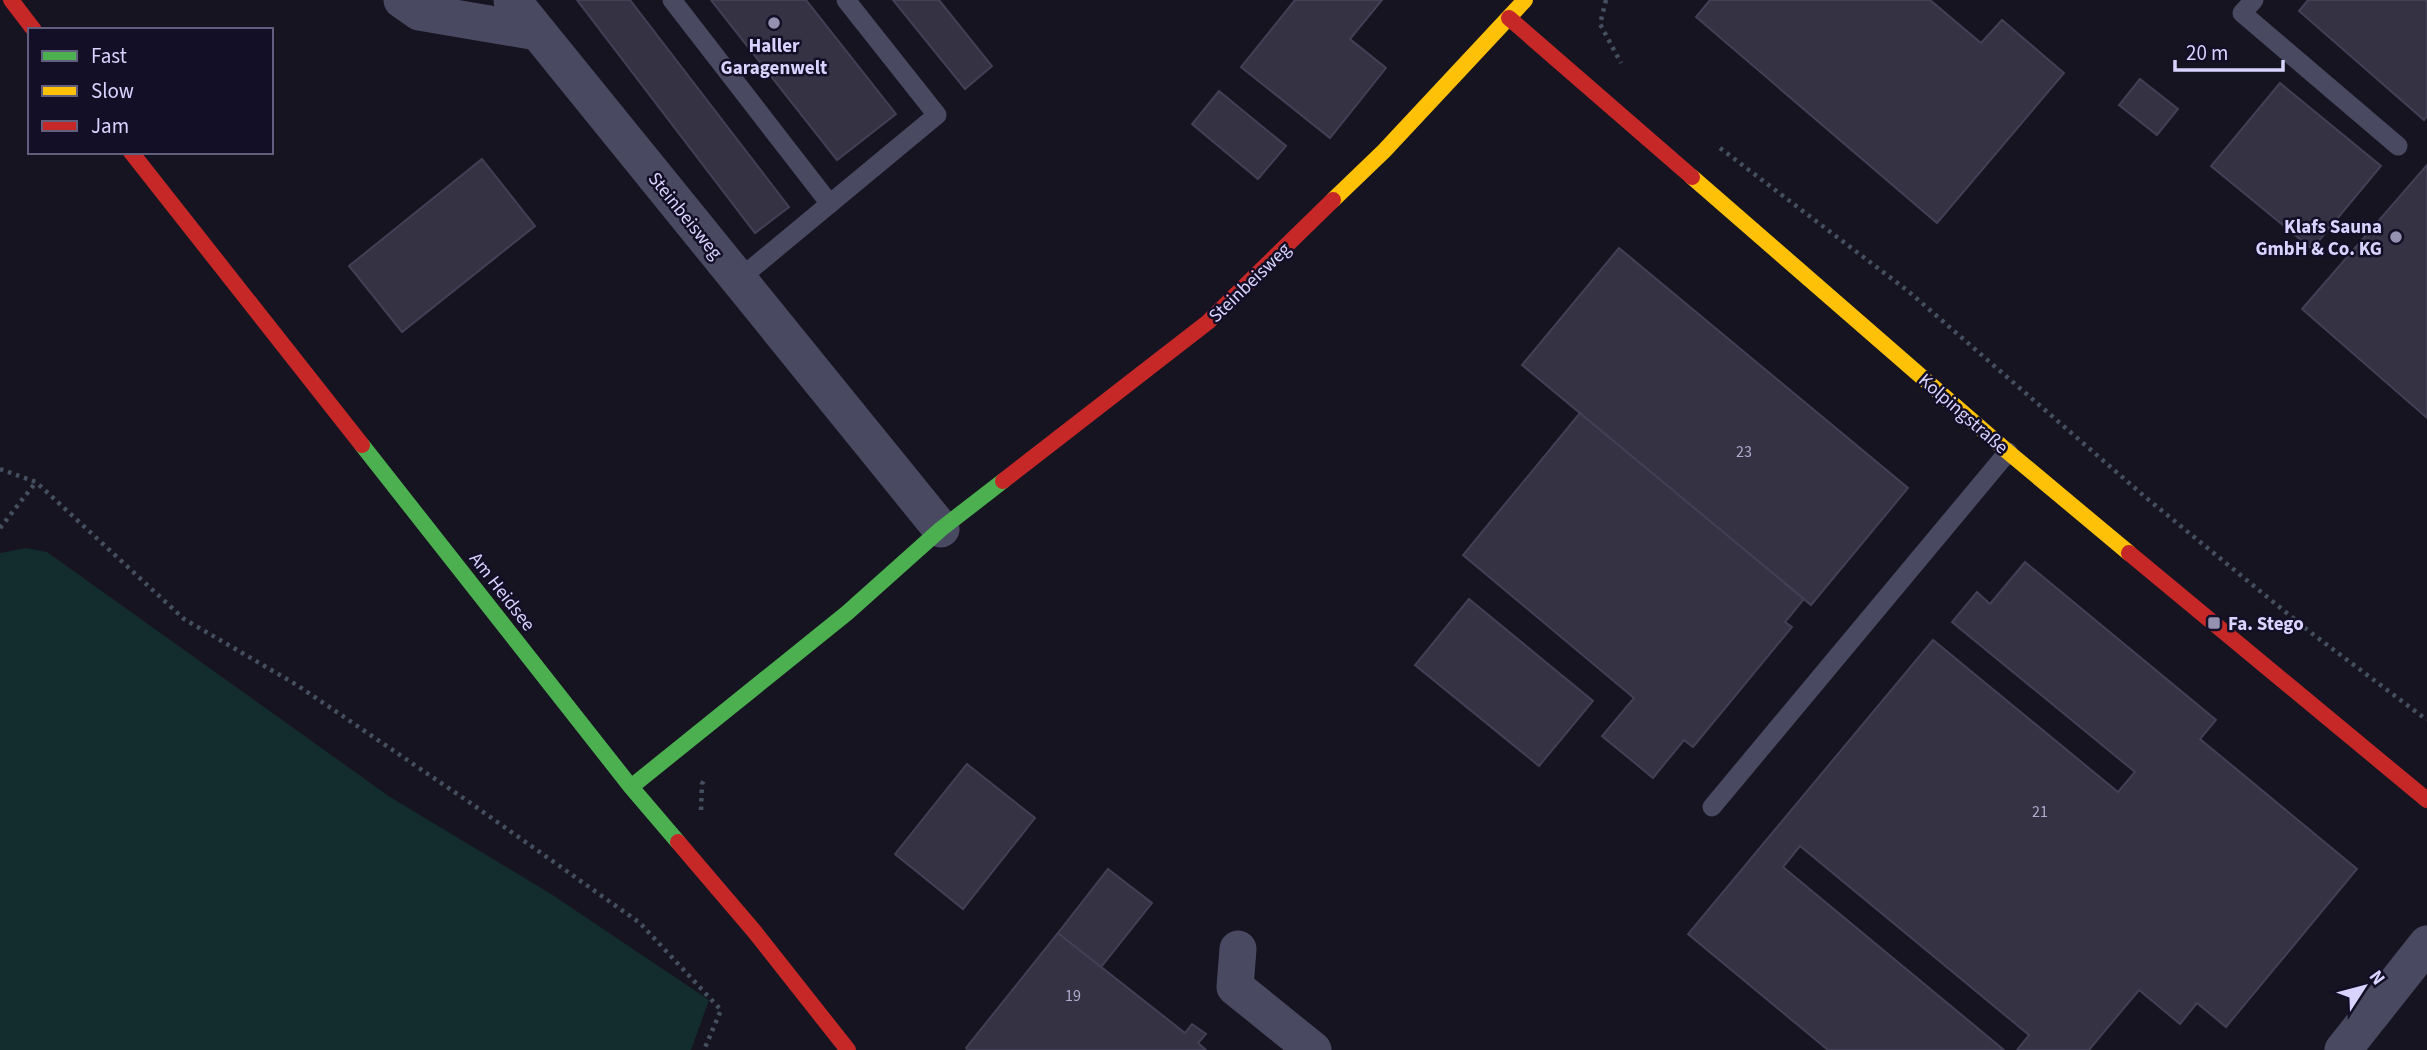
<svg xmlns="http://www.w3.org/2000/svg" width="2427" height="1050" font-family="'Source Sans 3',sans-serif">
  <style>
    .green { fill: #132c2d }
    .building { fill: #343243; stroke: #433f54; stroke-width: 2 }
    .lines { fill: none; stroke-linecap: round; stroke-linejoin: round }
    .path { stroke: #44505f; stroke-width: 4.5; stroke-dasharray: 3.5 5; stroke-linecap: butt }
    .lane { stroke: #4a4962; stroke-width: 19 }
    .street { stroke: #4a4962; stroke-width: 37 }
    .fast { stroke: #4caf50; stroke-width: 16 }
    .slow { stroke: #ffc107; stroke-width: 16 }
    .jam { stroke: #c62828; stroke-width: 16 }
    .poi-dot { fill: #9591b1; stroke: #130f26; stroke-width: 2.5 }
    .labels { text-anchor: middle; stroke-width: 5; stroke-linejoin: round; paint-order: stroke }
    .number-label { font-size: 16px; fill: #b0acd0 }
    .poi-label { font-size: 19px; font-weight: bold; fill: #d9d4ff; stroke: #130f26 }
    .street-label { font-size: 19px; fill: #d9d4ff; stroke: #130f26 }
  </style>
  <rect width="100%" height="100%" fill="#161421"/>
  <path class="green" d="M26,548l21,4 343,245 161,97 158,106 -18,50h-691v-497z"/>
  <path class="building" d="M577,0h53l159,207 -34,26z
    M711,0h95l90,114 -59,46z
    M893,0h46l53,66 -27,23z
    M1295,0h87l-32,39 36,29 -56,70 -89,-71z
    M1710,0h220l51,43 21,-23 62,53 -127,150 -241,-206z
    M2308,0h119v116l-3,4 -125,-109z
    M2140,79l38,30 -21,26 -38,-30z
    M2280,83l101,83 -69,83 -101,-83z
    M1219,91l67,55 -28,33 -66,-55z
    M482,159l53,67 -133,106 -53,-66z
    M2427,165v253l-125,-109z
    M1619,248l289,240 -97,117 -289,-240z
    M1580,413l224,186 -19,23 7,5 -99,120 -9,-7 -31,38 -51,-42 32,-38 -171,-143z
    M2025,562l191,158 -16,19 157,130 -131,158 -29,-24 -17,21 -41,-34 -50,60h-72l12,-15 -229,-189 -17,21 221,183h-176l-140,-116 245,-294 185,152 17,-20 -183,-150 25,-30 13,12z
    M1469,599l124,102 -54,65 -124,-101z
    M967,764l68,54 -72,91 -68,-55z
    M1108,869l44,34 -51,64 -43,-34z
    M1058,933l127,100 7,-9 14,10 -8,9 8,7h-238l-2,-2z"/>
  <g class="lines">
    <path class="path" d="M1606,0l-6,24 21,39
      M1720,148l188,143 236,205 166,136 117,88
      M0,469l36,13 148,137 113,66 172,117 171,121 81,87 -17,40
      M0,528l36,-46
      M701,810l1,-26 3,-6"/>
    <path class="lane" d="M672,0l158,204
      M2254,0l-12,13 156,133
      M738,280l199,-165 -91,-115
      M1712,807l296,-355"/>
    <path class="street" d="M402,0l17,12 118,20
      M512,0l429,529
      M1238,949l-3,38 78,63
      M2343,1050l84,-106"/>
    <path class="fast" d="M362,445l269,342 47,55
      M631,787l216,-174 94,-84 62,-48"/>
    <path class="slow" d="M1692,177l316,275 121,101
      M1333,200l51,-49 141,-151"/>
    <path class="jam" d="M11,0l23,30
      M1509,18l183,159
      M131,152l231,293
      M1003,481l205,-159 125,-122
      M2129,553l298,247
      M678,842l76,89 94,119"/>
  </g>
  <g class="poi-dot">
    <circle cx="774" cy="23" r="7"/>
    <circle cx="2396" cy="237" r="7"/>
    <rect x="2207" y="616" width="14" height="14" rx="3.5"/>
  </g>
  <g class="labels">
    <g class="number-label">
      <text x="1744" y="457">23</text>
      <text x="2040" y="817">21</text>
      <text x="1073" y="1001">19</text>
    </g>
    <g class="poi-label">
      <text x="774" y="52">Haller<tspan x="774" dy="22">Garagenwelt</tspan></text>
      <text x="2382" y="233" text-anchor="end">Klafs Sauna<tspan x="2382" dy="22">GmbH &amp; Co. KG</tspan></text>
      <text x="2228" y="630" text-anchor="start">Fa. Stego</text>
    </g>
    <g class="street-label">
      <text transform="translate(686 215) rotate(51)" y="7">Steinbeisweg</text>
      <text transform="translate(1249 282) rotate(-44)" y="7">Steinbeisweg</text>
      <text transform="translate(1964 413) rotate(41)" y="7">Kolpingstraße</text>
      <text transform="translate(503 591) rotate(52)" y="7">Am Heidsee</text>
    </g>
  </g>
  <rect x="28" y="28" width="245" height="126" fill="#130f26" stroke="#625e7d" stroke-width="2"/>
  <rect x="42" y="51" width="35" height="10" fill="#4caf50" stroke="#625e7d" stroke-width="2"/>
  <text x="91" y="63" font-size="21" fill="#d9d4ff">Fast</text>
  <rect x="42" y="86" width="35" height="10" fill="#ffc107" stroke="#625e7d" stroke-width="2"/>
  <text x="91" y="98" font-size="21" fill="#d9d4ff">Slow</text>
  <rect x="42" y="121" width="35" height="10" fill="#c62828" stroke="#625e7d" stroke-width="2"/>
  <text x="91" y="133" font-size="21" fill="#d9d4ff">Jam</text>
  <g transform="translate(2364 987) rotate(54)" stroke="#130f26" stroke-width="5" paint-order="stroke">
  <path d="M0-5L12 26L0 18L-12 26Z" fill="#d9d4ff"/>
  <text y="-10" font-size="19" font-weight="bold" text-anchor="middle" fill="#d9d4ff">N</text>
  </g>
  <path d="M2175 60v10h108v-10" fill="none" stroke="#d9d4ff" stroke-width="3.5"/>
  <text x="2186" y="60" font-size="21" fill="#d9d4ff" stroke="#130f26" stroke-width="5" paint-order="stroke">20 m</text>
</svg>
